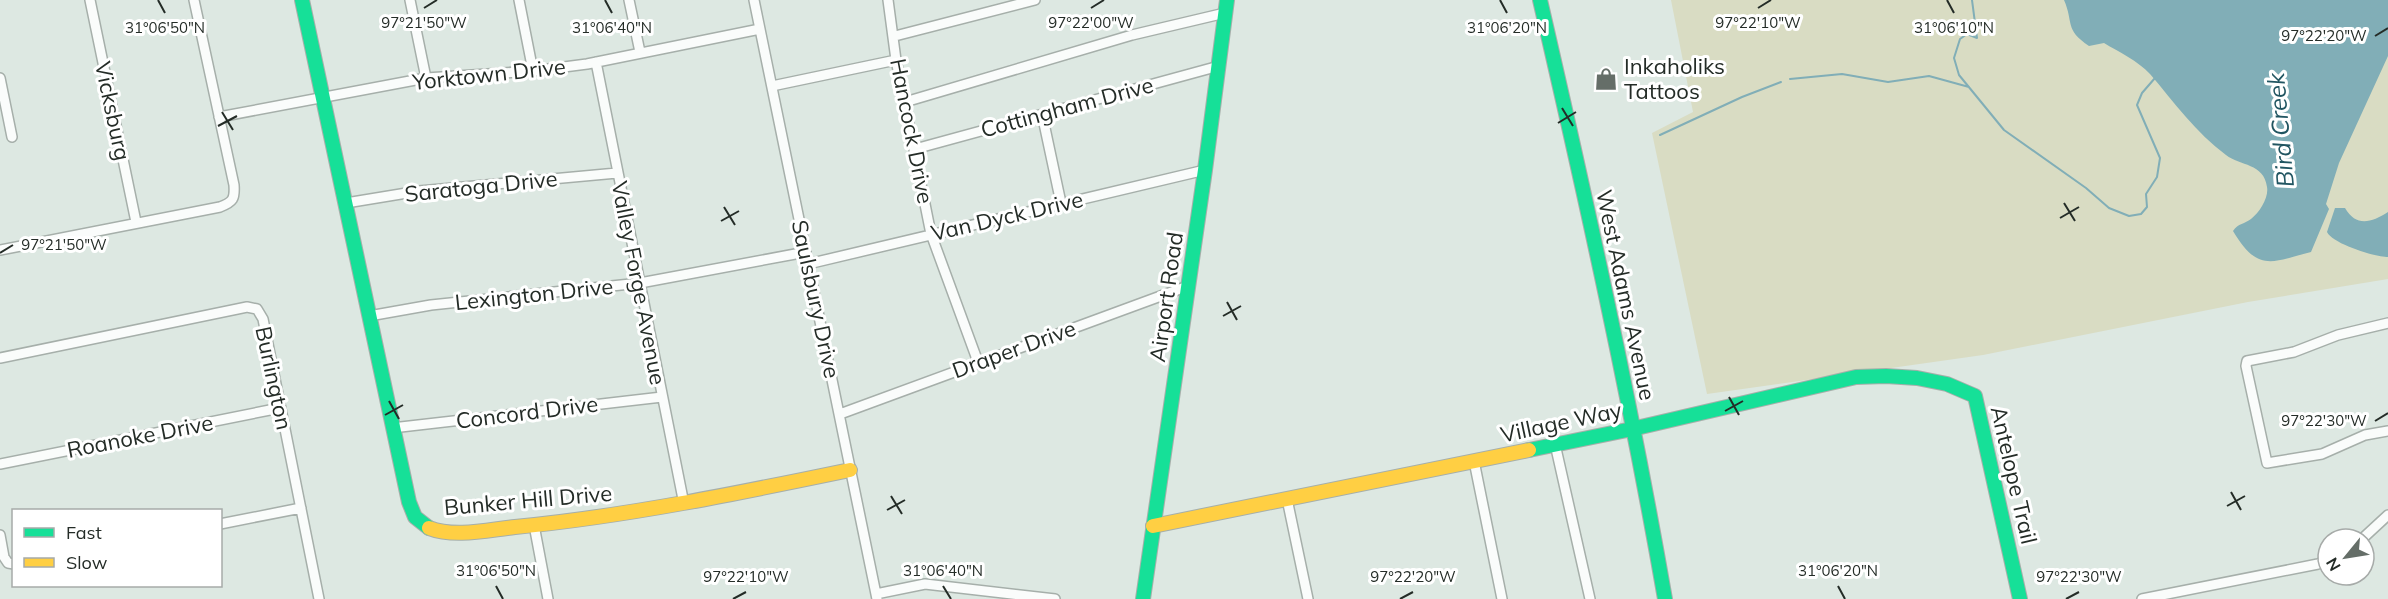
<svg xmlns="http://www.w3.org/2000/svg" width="2388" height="599" font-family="Mulish,sans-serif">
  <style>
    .green { fill: #d9dcc3 }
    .water { fill: #81aeb7 }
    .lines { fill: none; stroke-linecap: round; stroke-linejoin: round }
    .stream { stroke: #81aeb7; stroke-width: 2 }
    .street-casing { stroke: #a6afaa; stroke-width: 12 }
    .fast-casing { stroke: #a6afaa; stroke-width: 16 }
    .slow-casing { stroke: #a6afaa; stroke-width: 16 }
    .street { stroke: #fafcfb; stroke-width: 9 }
    .fast { stroke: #16e098; stroke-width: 14 }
    .slow { stroke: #ffcf43; stroke-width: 14 }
    .ticks { fill: none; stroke: #242c27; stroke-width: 2 }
    .labels { text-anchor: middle; stroke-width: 6; stroke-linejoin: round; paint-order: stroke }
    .poi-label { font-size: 22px; fill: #242c27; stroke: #fff; text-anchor: start }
    .street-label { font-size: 22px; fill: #242c27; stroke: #fff }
    .water-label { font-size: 24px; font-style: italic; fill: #215561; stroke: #fff }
    .ticks-label { font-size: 15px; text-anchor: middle; fill: #242c27; stroke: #fff; stroke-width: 6; stroke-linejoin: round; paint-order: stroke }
  </style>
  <rect width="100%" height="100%" fill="#dde8e2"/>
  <path class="green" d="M1671,0h717v279l-140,23 -265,53 -276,39 -55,-261 41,-21z"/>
  <path class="water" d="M2064,0h324v56l-49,107 -13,41 3,5 -18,43c-39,10 -53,21 -78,-21 5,-8 12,-7 18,-12 9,-7 18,-22 16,-32 -3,-24 -27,-21 -41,-32 -30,-22 -52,-53 -76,-81 -12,-13 -31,-22 -46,-31l-15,3c-25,-17 -15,-23 -25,-46z
    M2335,208h10c11,19 26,15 43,4v45c-13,0 -55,-13 -61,-25z"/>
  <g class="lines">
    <path class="stream" d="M1972,0l5,38 -10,-4 -7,5 -6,19 5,17 45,55 82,58 23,20 20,8 12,-2 6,-7 -1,-13 11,-17 3,-19 -23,-53 5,-12 13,-15
      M1790,79l52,-5 46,8 41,-6 40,11
      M1660,135l82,-38 39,-15"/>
    <g class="street-casing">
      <path id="street" d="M90,0l46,222
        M410,0l16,78
        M519,0l14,71
        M629,0l11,52
        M754,0l123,599
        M888,0l8,60 35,174 47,128
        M895,36l140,-36
        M596,62l88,442
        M0,78l12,59
        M772,86l124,-26
        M905,102l227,-67 93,-22
        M1042,114l19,89
        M219,117l207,-39 107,-7 54,-7 173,-35
        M915,149l304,-83
        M346,203l73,-12 198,-18
        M0,250l220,-43c13,-5 15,-8 14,-22l-40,-185
        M808,264l397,-94
        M369,316l62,-11 209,-22 166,-31
        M2388,323l-50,12 -44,17 -47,9 -1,5 21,97 55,-9 43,-19 23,-4
        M0,358l247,-51 10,2 6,10 56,280
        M840,414l348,-128
        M392,428l270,-31
        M1555,444l35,155
        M1474,461l28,138
        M0,464l280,-56
        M1287,499l21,100
        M220,524l81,-16
        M534,525l14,74
        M0,535l4,22 4,6 6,1
        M2362,539l26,-24
        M876,594l49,-10 130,15
        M2142,599l176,-35 10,-5"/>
    </g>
    <g class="fast-casing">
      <path id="fast" d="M302,0l107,502 6,15 14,11
        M1540,0c46,199 90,398 125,599
        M1529,450l103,-21 224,-52 30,-1 31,2 30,6 28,12 45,203
        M1143,599l62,-429 22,-170"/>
    </g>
    <g class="slow-casing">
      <path id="slow" d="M1153,526l376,-76
        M429,528c26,10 58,2 86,-1 113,-11 224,-34 335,-57"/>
    </g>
    <use href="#street" class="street"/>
    <use href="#fast" class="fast"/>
    <use href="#slow" class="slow"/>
  </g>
  <path class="ticks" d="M158,0l7,13M605,0l7,13M1500,0l7,13M1947,0l7,13M424,8l13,-8M1091,8l13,-8M1758,8l13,-8M2375,36l13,-8M1562,108l11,18M222,112l11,18M1558,123l18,-11M218,126l19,-10M2064,203l11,18M724,207l11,18M2060,218l19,-11M721,221l18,-10M0,253l13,-8M1227,302l10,18M1223,316l18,-10M1729,397l10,18M389,401l10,18M1725,411l18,-10M385,415l18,-10M2375,421l13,-8M2231,492l10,18M891,496l11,18M2227,506l18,-10M887,510l18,-10M496,586l7,13M943,586l8,13M1838,586l7,13M733,599l13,-7M1400,599l13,-7M2066,599l13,-7"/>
  <defs>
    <g id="shop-bare" transform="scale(1.8)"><path d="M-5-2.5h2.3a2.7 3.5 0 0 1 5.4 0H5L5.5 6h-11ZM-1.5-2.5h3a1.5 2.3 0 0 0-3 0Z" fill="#656e68" stroke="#fff" stroke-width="2.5" paint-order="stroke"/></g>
  </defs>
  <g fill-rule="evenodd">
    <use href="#shop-bare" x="1606" y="79"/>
  </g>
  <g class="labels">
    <g class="poi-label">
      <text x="1624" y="74">Inkaholiks<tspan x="1624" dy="25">Tattoos</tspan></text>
    </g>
    <g class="street-label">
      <text transform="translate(489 74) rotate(-6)" y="8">Yorktown Drive</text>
      <text transform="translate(1067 107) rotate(-15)" y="8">Cottingham Drive</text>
      <text transform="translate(113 111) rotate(78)" y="8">Vicksburg</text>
      <text transform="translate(912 131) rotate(79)" y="8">Hancock Drive</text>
      <text transform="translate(481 186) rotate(-6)" y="8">Saratoga Drive</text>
      <text transform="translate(1007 216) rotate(-13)" y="8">Van Dyck Drive</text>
      <text transform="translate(639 283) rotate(79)" y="8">Valley Forge Avenue</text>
      <text transform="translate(534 294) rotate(-6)" y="8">Lexington Drive</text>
      <text transform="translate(1626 295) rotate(78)" y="8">West Adams Avenue</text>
      <text transform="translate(1166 297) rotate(-82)" y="8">Airport Road</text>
      <text transform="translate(816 299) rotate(78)" y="8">Saulsbury Drive</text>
      <text transform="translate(1014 349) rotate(-20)" y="8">Draper Drive</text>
      <text transform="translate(274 378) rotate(78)" y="8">Burlington</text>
      <text transform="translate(527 412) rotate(-7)" y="8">Concord Drive</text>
      <text transform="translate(1561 422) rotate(-12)" y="8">Village Way</text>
      <text transform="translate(140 436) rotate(-11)" y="8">Roanoke Drive</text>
      <text transform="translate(2014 475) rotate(77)" y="8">Antelope Trail</text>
      <text transform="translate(528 500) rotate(-5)" y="8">Bunker Hill Drive</text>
    </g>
    <g class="water-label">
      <text transform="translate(2281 130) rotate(-95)" y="8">Bird Creek</text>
    </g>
  </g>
  <g class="ticks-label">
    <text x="424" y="28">97°21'50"W</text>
    <text x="1091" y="28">97°22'00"W</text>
    <text x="1758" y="28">97°22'10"W</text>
    <text x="165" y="33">31°06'50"N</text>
    <text x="612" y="33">31°06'40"N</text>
    <text x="1507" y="33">31°06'20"N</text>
    <text x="1954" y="33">31°06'10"N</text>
    <text x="2324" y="41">97°22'20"W</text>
    <text x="64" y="250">97°21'50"W</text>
    <text x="2324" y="426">97°22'30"W</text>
    <text x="496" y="576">31°06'50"N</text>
    <text x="943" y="576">31°06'40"N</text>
    <text x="1838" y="576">31°06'20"N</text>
    <text x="746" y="582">97°22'10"W</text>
    <text x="1413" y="582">97°22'20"W</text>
    <text x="2079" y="582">97°22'30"W</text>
  </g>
  <rect x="12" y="509" width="210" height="78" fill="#ffffff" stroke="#a7aba9" stroke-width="1.5"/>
  <rect x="24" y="528" width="30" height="9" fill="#16e098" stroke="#a7aba9" stroke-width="1.5"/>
  <text x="66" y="539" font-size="18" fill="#242c27">Fast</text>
  <rect x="24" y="558" width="30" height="9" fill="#ffcf43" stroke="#a7aba9" stroke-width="1.5"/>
  <text x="66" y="569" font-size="18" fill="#242c27">Slow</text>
  <g transform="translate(2346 557) rotate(240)"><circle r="28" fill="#ffffff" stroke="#a7aba9" stroke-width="1.5"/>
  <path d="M0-4.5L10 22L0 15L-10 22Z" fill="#656e68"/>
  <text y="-9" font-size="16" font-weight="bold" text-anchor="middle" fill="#242c27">N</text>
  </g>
</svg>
